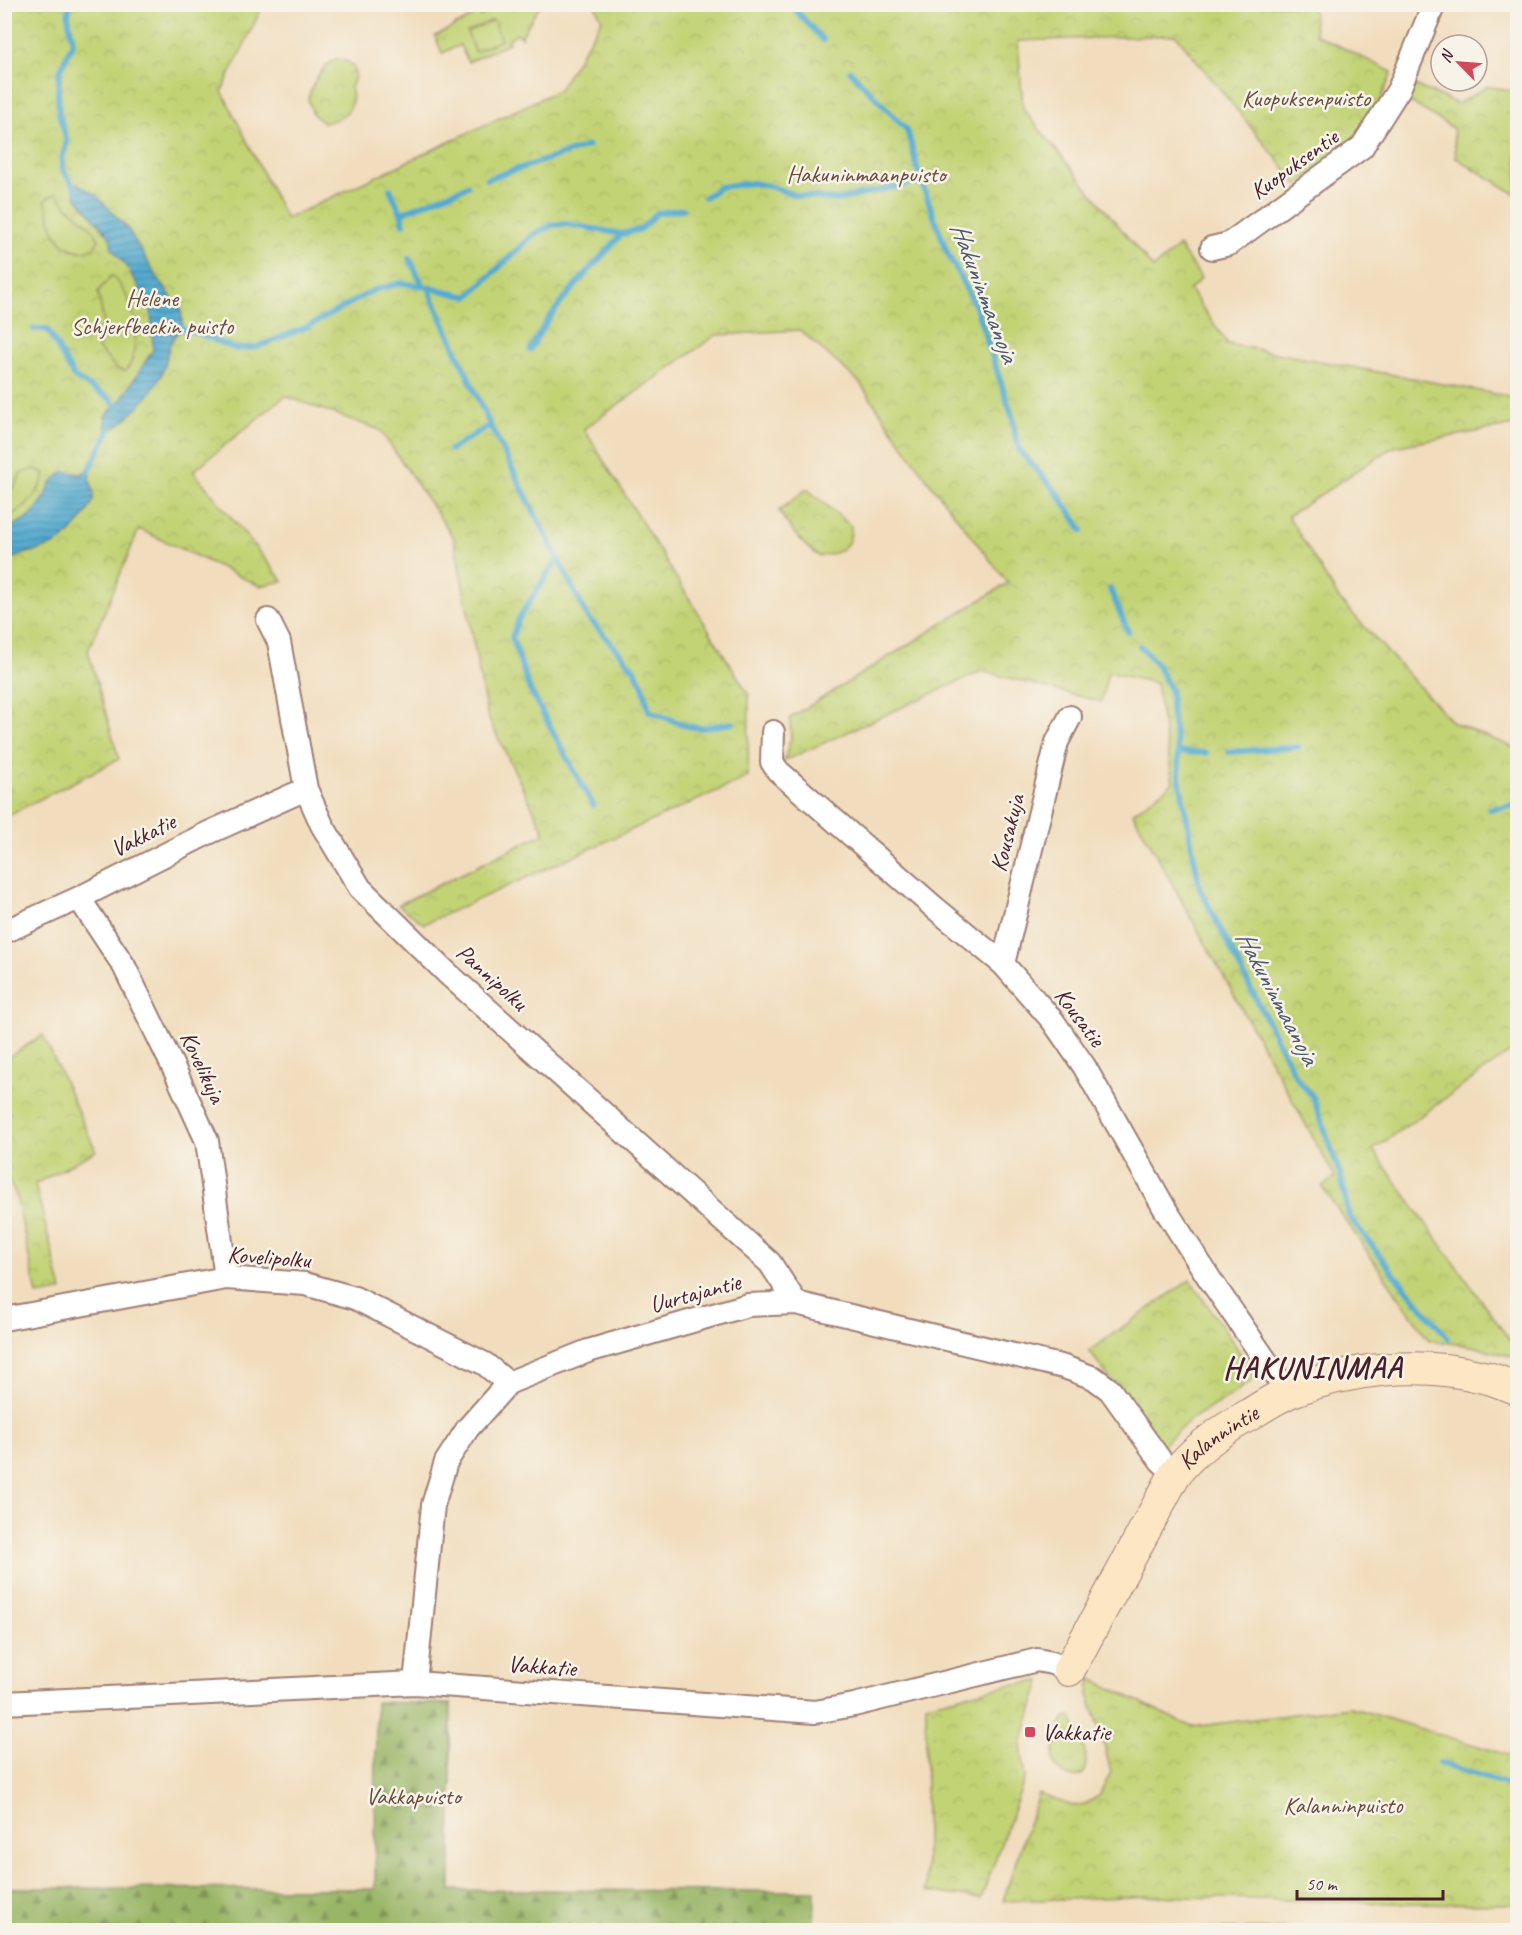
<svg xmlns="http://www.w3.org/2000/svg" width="1522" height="1935" font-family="Caveat,sans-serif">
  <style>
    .grass { fill: url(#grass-tufts); stroke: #867950; stroke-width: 1.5 }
    .forest { fill: url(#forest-firs); stroke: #726a48; stroke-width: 1.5 }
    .park { fill: url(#park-crowns); stroke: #867950; stroke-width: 1.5 }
    .garden { fill: #c2d375; stroke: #867950; stroke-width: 1.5 }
    .water { fill: url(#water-rules); stroke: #4e647d; stroke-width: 1.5 }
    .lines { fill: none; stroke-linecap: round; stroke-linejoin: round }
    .stream { stroke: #52aacf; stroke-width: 6 }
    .street-casing { stroke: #9e7e74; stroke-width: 26 }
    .secondary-casing { stroke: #9e7e74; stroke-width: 34 }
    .street { stroke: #fff; stroke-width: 22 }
    .secondary { stroke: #fce6c4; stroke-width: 32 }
    .poi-dot { fill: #d1495b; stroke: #f7f3e8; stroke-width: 2 }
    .labels { text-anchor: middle; stroke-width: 5; stroke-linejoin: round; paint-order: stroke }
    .park-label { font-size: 24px; fill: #684c3e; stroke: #f7f3e8 }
    .street-label { font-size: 24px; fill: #4a1f2b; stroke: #f7f3e8 }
    .poi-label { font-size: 24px; fill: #4a1f2b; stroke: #f7f3e8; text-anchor: start }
    .water-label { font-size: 26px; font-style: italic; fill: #4d576d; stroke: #f7f3e8 }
    .district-label { font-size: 30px; font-weight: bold; letter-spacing: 1.5px; fill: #4a1f2b; stroke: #f7f3e8 }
  </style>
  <defs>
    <pattern id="grass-tufts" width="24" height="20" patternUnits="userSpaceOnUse" patternTransform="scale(1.5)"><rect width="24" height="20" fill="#c2d375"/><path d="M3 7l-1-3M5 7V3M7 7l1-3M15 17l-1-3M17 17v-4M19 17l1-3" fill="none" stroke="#a8b565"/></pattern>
    <pattern id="forest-firs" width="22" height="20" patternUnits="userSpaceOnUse" patternTransform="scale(1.5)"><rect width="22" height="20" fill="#99b566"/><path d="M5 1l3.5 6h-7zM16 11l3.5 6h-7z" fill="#7f9354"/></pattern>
    <pattern id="park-crowns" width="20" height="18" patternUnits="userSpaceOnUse" patternTransform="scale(1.5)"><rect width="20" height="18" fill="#c2d375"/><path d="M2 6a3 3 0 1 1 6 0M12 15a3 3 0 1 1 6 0" fill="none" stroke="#a8b565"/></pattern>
    <pattern id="water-rules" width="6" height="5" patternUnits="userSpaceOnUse" patternTransform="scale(1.5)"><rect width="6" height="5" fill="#52aacf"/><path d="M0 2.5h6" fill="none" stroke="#468aa8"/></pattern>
  </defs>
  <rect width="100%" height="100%" fill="#f7f3e8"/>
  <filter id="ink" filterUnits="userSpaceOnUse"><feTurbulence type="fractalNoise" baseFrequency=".0167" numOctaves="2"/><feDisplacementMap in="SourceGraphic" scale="12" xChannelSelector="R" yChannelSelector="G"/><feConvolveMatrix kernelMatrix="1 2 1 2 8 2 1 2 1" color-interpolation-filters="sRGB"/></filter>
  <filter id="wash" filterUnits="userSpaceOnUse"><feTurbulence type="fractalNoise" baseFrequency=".008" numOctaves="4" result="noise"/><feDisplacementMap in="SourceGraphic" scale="24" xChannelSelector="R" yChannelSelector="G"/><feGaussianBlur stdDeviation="1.35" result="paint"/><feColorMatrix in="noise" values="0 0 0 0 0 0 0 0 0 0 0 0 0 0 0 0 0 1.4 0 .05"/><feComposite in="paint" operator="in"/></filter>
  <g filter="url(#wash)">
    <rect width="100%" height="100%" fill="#f1ddbd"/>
    <path class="grass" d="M492,5h48l-19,32 -4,-4 -10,8 2,2 -41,19 -8,-17 -18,8 -7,-17 35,-18 6,-6 5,4z
      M1069,1716l3,1c6,17 20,40 11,57 -15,8 -30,-2 -29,-19 0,-11 6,-28 11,-38z
      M998,1928l519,2h1h-527z"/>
    <path class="forest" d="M376,1702l75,2v186l364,1 -1,39h-809v-42l370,1z"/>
    <path class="park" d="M5,5h258l-41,86 64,128 273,-129 43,-70 -7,-15h718l2,29 77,38 -15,37 -25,32 -54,44 -122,-150 -158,6 5,68 130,159 26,-22 22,32 -11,12 38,54 279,52 10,11v15l-3,3 -121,22 -105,69 51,83 113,123 65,27v298l-144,103 144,200v8l-40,-11 -48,-7 -107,-153 13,-10 -202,-364 40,-30 -17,-100 -48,-11 -7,30 -119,-31 -198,90 7,-23 -1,-20 218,-135 -82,-105 -66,-95 -60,-53 -84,5 -132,94 165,266 -1,82 -324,147 -26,-19 147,-72 -58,-118 -33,-177 -74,-108 -95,-34 -92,75 90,110 -23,5 -121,-57 -51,122 31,108 -114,58z
      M336,59c10,1 19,4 19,16 0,5 -3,9 -4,13 -1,5 2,10 1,14 -2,13 -18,19 -29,21l-10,-9 -5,-15c5,-17 12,-31 28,-40z
      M1414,85l44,19 30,-18 29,6v103l-61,-37 -3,-30 -46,-28z
      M807,489l44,37c1,22 -12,28 -32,30 -17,-11 -29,-27 -40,-45z
      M43,1035l53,116 -61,33 27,107 -25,4 -21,-100 -11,-21 -1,-114z
      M1190,1280l67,97 -33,23 -33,19 -30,27 -72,-95z
      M1090,1678l102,49 158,-20 167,51v146l-125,-1 -236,-7 -153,5 35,-107 35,12 12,-2 14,-8 12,-24 -10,-40 -12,-34z
      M1041,1681l-20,64 4,33 -44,121 -55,-8v-187l82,-19z"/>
    <path class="garden" d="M493,20l8,20 -26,12 -8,-20z
      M56,193c4,5 8,10 13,15 12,11 23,17 30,32 -3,6 -7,10 -14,11 -30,1 -34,-29 -40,-51z
      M111,276h2c9,10 18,26 21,39 3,13 2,48 -9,56l-8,-2 -19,-21 7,-19 -7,-37z
      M36,469l9,5c-5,21 -21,35 -40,45v-23l10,-10 6,-13z"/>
    <path class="water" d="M78,184l18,11 32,34 29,48 24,33 2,19c-19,11 -13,31 -23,49 -12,21 -31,41 -51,54l-4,-5 1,-11 -2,1 16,-16 33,-51 -2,-41 -23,-41 -16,-19 -2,-12 -33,-39 -5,-13z
      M88,469l3,1 -2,8c3,7 6,16 4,23 -4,11 -22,33 -32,40 -10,7 -19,8 -30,11 -9,2 -17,7 -26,8v-32l6,-1 20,-11 15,-20 4,-12 14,-13 17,3z"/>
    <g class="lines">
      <path class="stream" d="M70,4l-2,12 5,26 -13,29 -2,21 1,22 8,28 -5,16 1,12 13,19
        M790,4l33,36
        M850,71l57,59 14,51 26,71 29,55 37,112 2,16 5,16 38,43 24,36
        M487,179l101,-33
        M390,189l11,24 3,11
        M705,197l15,-10 32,-4 17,3 26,9 42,5 84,-19
        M401,213l67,-27
        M409,258l14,28
        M430,288l1,7 59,130 97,191 47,53 9,17 6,25 38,15 14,2 32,-5
        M176,327l19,5 41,17 21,-2 52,-21 65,-36 27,-7 22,3 45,11 66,-63 19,-9 13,-1 56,10 19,-5 16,-16 26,-4
        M34,329h12l3,3 25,45 36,22 9,11
        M530,350c22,-44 59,-79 92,-116
        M450,450l40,-25
        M87,474l24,-47
        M558,558l-39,60 -7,19 17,51 64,117
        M1110,589l18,43
        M1140,646l16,17 15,28v19l7,42 1,25 21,112 96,188 17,20 28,80 8,39 45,58 54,64
        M1178,752l28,1
        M1229,752l69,-5
        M1489,809l29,-4
        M1440,1763l78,25"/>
    </g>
  </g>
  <g filter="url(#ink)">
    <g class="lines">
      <g class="street-casing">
        <path id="street" d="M1212,248l17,-4 133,-97 37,-58 35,-85
          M268,620l11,22 27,147 16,36 38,63 87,85 323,290 26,40
          M773,732l-1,30 6,9 157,137 68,56 50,57 31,45 81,143 44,69 79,115
          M79,898l45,68 53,109 30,66 19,137
          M4,932l75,-34 127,-64 100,-45
          M1003,964l54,-222 13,-25
          M4,1319l222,-41 79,6 50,14 130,66 23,19
          M415,1683l18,-178 13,-43 22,-34 40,-45 80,-32 160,-46 48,-2 268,64 30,11 16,12 51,71 14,13
          M4,1703l411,-20 400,29 39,-7 183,-45 15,3 17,7"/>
      </g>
      <g class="secondary-casing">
        <g id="secondary">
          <path id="s1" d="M1069,1670l106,-196c19,-25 47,-44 74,-59 13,-8 26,-17 40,-23 60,-24 131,-31 194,-15 12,2 23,8 35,12"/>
        </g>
      </g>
      <use href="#street" class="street"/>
      <use href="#secondary" class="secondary"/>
    </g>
  </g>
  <rect class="poi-dot" x="1024" y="1726" width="12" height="12" rx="3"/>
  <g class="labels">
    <g class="park-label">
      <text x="1306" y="106">Kuopuksenpuisto</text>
      <text x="866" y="182">Hakuninmaanpuisto</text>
      <text x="152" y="306">Helene<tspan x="152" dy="28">Schjerfbeckin puisto</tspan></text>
      <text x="413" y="1804">Vakkapuisto</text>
      <text x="1343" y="1813">Kalanninpuisto</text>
    </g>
    <g class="street-label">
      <text transform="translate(1294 164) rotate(-36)" y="8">Kuopuksentie</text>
      <text transform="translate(1007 833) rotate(-76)" y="8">Kousakuja</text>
      <text transform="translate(143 835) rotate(-26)" y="8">Vakkatie</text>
      <text transform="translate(492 977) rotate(42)" y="8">Pannipolku</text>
      <text transform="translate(1080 1017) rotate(53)" y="8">Kousatie</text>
      <text transform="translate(203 1067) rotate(65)" y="8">Kovelikuja</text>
      <text transform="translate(269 1257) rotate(4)" y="8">Kovelipolku</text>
      <text transform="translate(695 1293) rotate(-15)" y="8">Uurtajantie</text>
      <text dy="8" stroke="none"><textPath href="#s1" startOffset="280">Kalannintie</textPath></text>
      <text transform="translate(542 1666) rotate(4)" y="8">Vakkatie</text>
    </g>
    <g class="poi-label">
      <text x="1042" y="1740">Vakkatie</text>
    </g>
    <g class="water-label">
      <text transform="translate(985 292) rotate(69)" y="9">Hakuninmaanoja</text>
      <text transform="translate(1278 997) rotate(62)" y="9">Hakuninmaanoja</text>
    </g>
    <g class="district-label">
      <text x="1313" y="1378">HAKUNINMAA</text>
    </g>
  </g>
  <rect width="1522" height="1935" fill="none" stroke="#f7f3e8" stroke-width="24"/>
  <g transform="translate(1459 63) rotate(295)"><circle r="28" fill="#f7f3e8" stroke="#b29e9c" stroke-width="1.5"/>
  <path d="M0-4.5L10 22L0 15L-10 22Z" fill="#d1495b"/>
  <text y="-9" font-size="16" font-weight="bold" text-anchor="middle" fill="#4a1f2b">N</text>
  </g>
  <path d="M1297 1890v9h146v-9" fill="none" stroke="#4a1f2b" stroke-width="3"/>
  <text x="1306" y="1890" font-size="18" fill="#4a1f2b" stroke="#f7f3e8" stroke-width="4.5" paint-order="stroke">50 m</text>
</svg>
